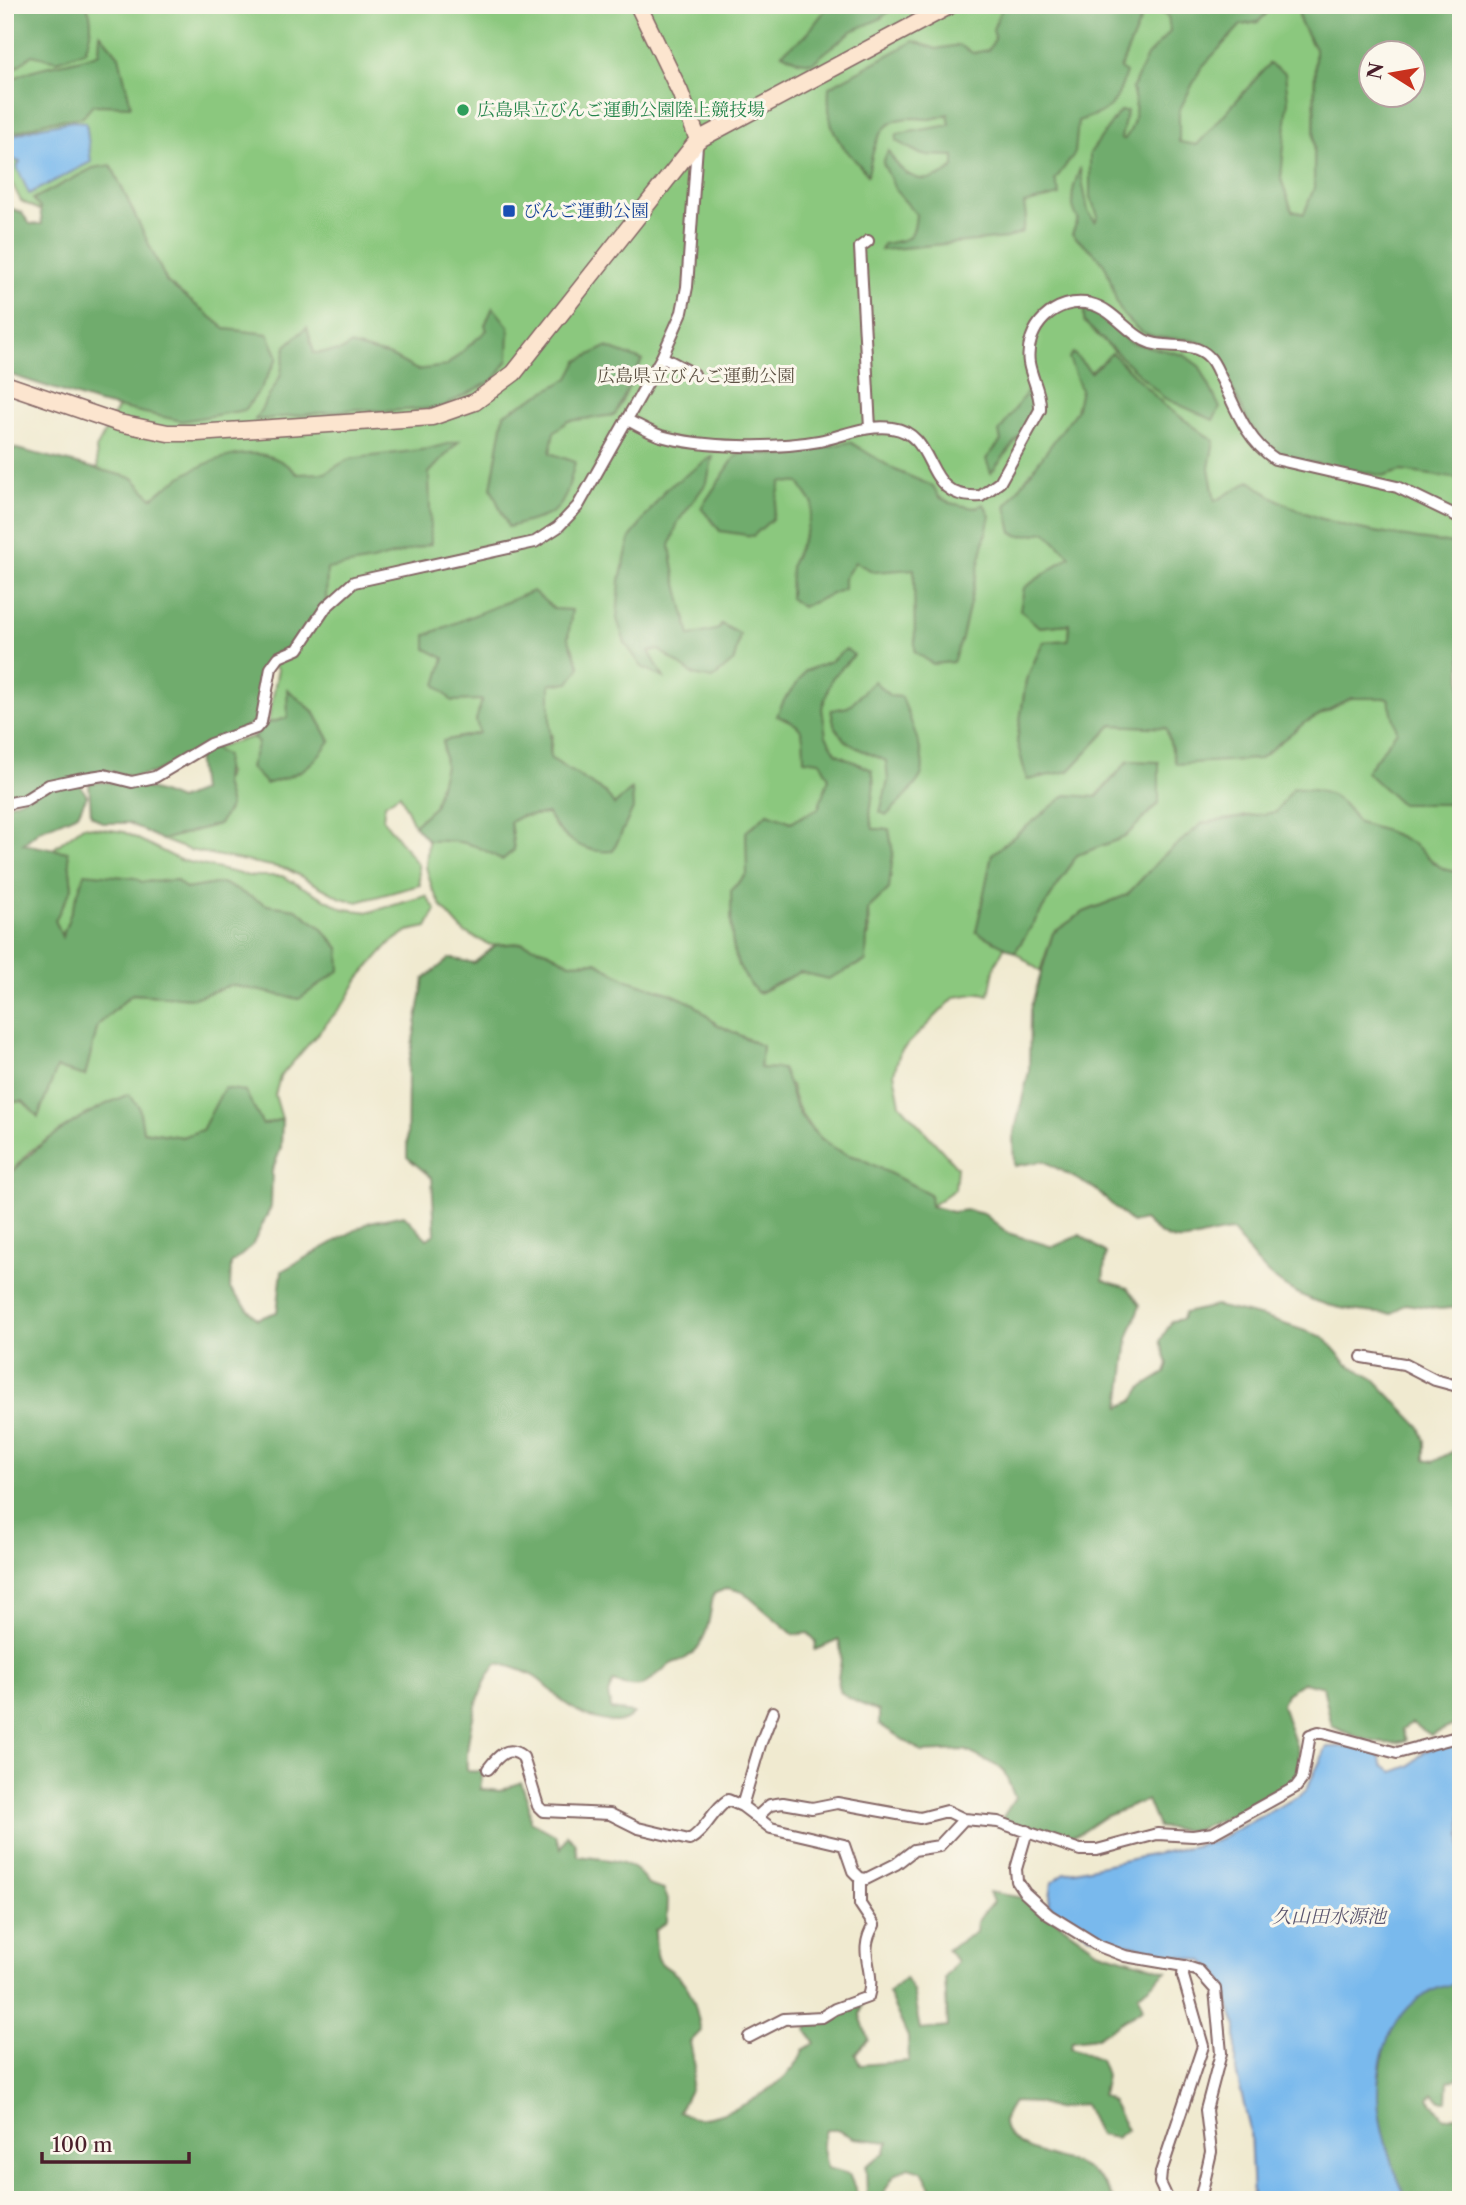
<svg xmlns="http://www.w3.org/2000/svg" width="1466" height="2205" font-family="'Libre Caslon Text','Noto Serif JP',serif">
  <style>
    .green { fill: #8bc87e; stroke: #6a7454; stroke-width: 2; fill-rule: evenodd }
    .forest { fill: #70ac6d; stroke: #5d664c; stroke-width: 2; fill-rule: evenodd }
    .water { fill: #79b9ed; stroke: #626c8c; stroke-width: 2 }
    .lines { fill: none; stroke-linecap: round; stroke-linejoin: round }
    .street-casing { stroke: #846665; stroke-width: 14 }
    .secondary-casing { stroke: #846665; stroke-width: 19 }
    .street { stroke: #fff; stroke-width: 10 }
    .secondary { stroke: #fce5cf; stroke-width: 16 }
    .leisure-dot { fill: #2e9e5b; stroke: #fbf7ec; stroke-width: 2.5 }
    .transit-dot { fill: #1a4fb4; stroke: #fbf7ec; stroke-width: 2.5 }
    .labels { text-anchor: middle; stroke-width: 6; stroke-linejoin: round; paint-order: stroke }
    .leisure-label { font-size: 18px; fill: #27864d; stroke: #fbf7ec; text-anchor: start }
    .transit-label { font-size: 18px; fill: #164399; stroke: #fbf7ec; text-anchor: start }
    .park-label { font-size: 18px; fill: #5e5244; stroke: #fbf7ec }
    .water-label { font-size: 19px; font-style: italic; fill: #5a556f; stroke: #fbf7ec }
  </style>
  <rect width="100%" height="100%" fill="#fbf7ec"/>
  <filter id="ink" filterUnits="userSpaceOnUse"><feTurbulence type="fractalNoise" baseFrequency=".0143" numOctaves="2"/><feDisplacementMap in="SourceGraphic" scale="14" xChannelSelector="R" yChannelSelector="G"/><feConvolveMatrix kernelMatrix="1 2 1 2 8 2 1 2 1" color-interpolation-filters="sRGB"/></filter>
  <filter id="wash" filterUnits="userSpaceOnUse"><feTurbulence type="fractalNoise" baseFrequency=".00686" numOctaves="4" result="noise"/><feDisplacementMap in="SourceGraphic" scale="28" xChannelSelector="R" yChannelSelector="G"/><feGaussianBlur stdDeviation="1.57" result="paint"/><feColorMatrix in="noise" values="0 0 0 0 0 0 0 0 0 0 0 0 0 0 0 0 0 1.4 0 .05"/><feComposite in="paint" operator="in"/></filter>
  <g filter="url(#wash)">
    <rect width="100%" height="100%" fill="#f0ead0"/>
    <path class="green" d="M5,5h1203l33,20 17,-3 9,-9v-8h31l2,17 15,27 -1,139 -10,26 -12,-3 -11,-32 4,-106 -16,-9 -33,143 225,65v303l-219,-62 -44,-21 -166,42 14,-3 24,25 -46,32 15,39 30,-3 -1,16 -25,2 -17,38 -9,62 52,29 43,-46 54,2 93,32 45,-36 47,-25h38l9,33 3,73h60v68c-29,-1 -30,-18 -51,-30 -17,-10 -33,-14 -52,-19l-9,-14 -105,7 -82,41 -35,38 -43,17 -31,21 -13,38 -25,-19 62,-97 48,-18 3,-76 -152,170 29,15 -10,19 -6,30 -8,-2 -26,4 -55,55 -6,21 6,31 57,63 -2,22 -24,17 -71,-48c-35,-6 -63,-39 -69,-73l-31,-17 2,-22 -46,-22 -22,-20 -66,-24 -32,-18 -26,1 -23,-12 -25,-8 -32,2 -26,-13 -22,-25 -10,-19 -6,-21 2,-26c33,-1 45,1 74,19l12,-10 -4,-28 11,-6 27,-2c12,25 38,40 65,36l18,-60 -17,16 -9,-13 -55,-35 2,-24 -76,-14 3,13 -36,8 2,25 -11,41 -20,18 -14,-31 -15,10 -2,15 35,46 2,20 -63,17 -16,-4 -54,-29 -98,-19 -27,-10 57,-16 11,-18 -6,-23 3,-10 -14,-25 40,-11 5,6 72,-2 -16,-29 -26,-22v28l-20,5 10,-54 -26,-18 -151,-152 -5,-50 28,-54 -65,-175 -38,-19 -16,-31zM817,809l72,80 -21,19 1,27 -41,44 -28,-7 -41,21 -28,-103 16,-16 21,-61 23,9z
      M83,826l41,6 56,28 69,16h33l62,33 26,3 56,-16 10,14 -9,17 -19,4 -19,13 -30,34 -13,23 -66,76 -5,18 7,24 -20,6 -60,5 -20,7 -39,-6 -4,-24 -89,31 -21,14 -24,27v-76l18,-2 15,15 19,-49 28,8 13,-50 34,-31 62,4 37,-13 68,14 40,-51 -20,-22 -23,-17 -29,-4 -45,-22 -37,6 -9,-9 -34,2 -80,56 -7,-18 17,-32 -4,-36 -15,-3z"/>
    <path class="forest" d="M5,5h81c9,14 4,32 -1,46l-28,10 -25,-6 -27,21z
      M829,5h68l-17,14 -28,12 -40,32 -14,-2 -16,-8 24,-18z
      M1003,5h264v8l-9,9 -17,3 -40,43 -22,43v31l18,3 72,-81 16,9 3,27 -7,79 11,32 12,3 10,-26 1,-139 -15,-27 -2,-17h163v474l-60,-8 -16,5 -97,-18 -17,-9 -20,-22 -38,-77c-23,-20 -51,-3 -75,-21 -29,-23 -20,-37 -34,-65 -6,-11 -23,-21 -32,-30l6,-15c-10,-17 -5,-33 2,-50l8,42 7,11 3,-6 -8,-19v-44l30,-42h7l-6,27 4,1c11,-15 13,-32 7,-50l15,-33 23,-24 -2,-16 -8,-4h-16l-24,57 6,4c-11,34 -14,37 -48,48l-3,32 -20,27 5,15 -36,9 2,13 -4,15 -15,6 -126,12 2,-6c25,-5 31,-2 33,-30l-20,-23 -13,-28 5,-13c15,30 39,39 66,17v-11l-32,-1 -26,-14 1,-7 53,-9 -2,-11c-22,8 -17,4 -38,4 -33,1 -37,31 -42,57 -30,-35 -42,-40 -39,-88l85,-46 22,8 23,-4 14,8 15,-3 7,-11 -2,-10zM1372,52h42v42h-42z
      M100,33l19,23 12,50 -38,-1 -10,12 -37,5 -29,10 -12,-7v-39c21,-22 65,-20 94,-33z
      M111,165l56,117 59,47 42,5 10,23 -17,31 -16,22 -63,11 -84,-18 -93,-30v-167l16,6 9,12h12l-2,-16 -7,-9 60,-31z
      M493,307l16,20 -1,33 -14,20 -54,28 -55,3 -26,-2 -104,11 25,-43 6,-31 21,-19 7,26 27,-2 9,-6 41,11 26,14 29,-4 41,-36 -2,-5z
      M1084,310l17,6 28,26 55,13 16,12 20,41 -7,12 -49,-22 -80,-76z
      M606,347l36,13 -27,55 -47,6 -14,11 -4,21 25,9c-13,54 -15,51 -67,65l-17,-39 13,-74 65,-36 9,-17z
      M1073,353l18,19 21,-19 52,52 50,36 -5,27 6,33 35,-20c58,47 132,52 203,63l8,14v246h-60l-35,-32 31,-41 -9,-33h-37l-47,25 -45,36 -83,5 -10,-36 -54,-3 -43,46 -42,9 -10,-38 9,-62 17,-38 25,-2 1,-16 -30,3 -19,-17 4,-22 46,-32 -24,-24 -26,4 -8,-3 -6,-27 70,-95 5,-21 -12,-32z
      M1031,386l5,9 -6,27 -39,51 -5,-14 15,-18 -2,-9z
      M459,441l-30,32 2,71 -59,17 -45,8 -1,32 -31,44 -19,8 -10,12 -6,40 -7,18 -100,50 -21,4 -28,-7 -99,29v-353l128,32 19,20c37,-31 105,-68 145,-24l28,-1 24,-14 79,-10z
      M850,442l47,29 36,15 6,11 11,6 24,5 10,-4 6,12 -28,122 -9,24 -20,2 -18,-12 -1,-83 -40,3 -19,-10 -11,17v10l-42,18 -12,-9 1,-33 15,-33 7,-28 -14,-21 -18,-1 -9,37 -19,17 -33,-5 -19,-23 34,-51 10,-5 41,4z
      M713,456l-6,26 -29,40 -8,24 5,30 15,60 29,-7 2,-5 19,10 -6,27 -22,18 -18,-4 -35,-25 -10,1 15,27 -22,-11 -17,-24 -8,-24 3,-39 10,-42 36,-49z
      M533,591l21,18 18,1 -4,28 12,29 -11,16 -19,1v74l56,35 8,12 18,-16 1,20 -20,42c-28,3 -52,-12 -65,-37l-27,2 -11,6 4,28 -12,10c-29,-18 -40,-20 -74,-19l-14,-16 20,-18 11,-41 -2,-25 36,-8 -3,-13 6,-20 -30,1 -16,-16 8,-27 -18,-9v-14z
      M846,649l8,6 -22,23 -10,30 4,28 11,18 35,16c6,25 -7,38 1,59h16l4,24 -4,36 -21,20 -2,52 -38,18 -28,-7 -42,21c-32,-33 -26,-60 -27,-103l16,-16 -1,-42 22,-19 23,9 27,-13 11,-31 -9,-17 -16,-1c-1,-28 2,-35 -27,-44 7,-22 18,-26 28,-45l26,-10z
      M874,681l16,15 12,1c6,18 27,64 19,79 -8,15 -23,27 -34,39l-7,-3 8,-31 -2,-20c-29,-14 -50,-15 -55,-51l17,-3z
      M287,689l27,23 16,29c-20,28 -31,34 -64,43l-16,-17 8,-24 -5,-6 15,-14 20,-5z
      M213,748l13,8 -2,27 6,23 -11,18 -57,16 -33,-17h-26l-12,-8 -2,-32c30,-4 63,5 90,17l22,-9 -4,-36z
      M1128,761l31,1v41l-34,34 -48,18 -62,97 -39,-20 16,-78 74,-59 31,2z
      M78,781l9,15 -9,18 -38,16 -17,14 45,8 4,36 -17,32 7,17 23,-64 50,5 7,4 34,-2 10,9 36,-6 45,22 29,4 23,17 20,22 1,22 -41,29 -68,-14 -37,13 -62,-4 -34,31 -13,51 -28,-8 -19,49 -15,-16 -18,2v-297l45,-19z
      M1293,788c34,3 46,4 65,35 19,5 35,9 52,19 21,12 22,29 51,30v435l-21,2 -35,-5 -14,10c-41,-2 -85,-9 -119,-37 -15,-12 -27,-31 -40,-46 -42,4 -53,24 -88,-11l-12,3 -37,-34 -51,-28 -30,5 -1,-28 16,-67 1,-61 23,-77 31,-21 43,-17 35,-38 41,-34 73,-11z
      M522,943l25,8 23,12 26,-1 32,18 44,14 22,10 22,20 46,22 -2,22 22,1c7,12 8,23 13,35 9,25 40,50 65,54l70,36 1,12 21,6 14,-2 18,4 24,19 45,14 27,-12 26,18 -3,27 25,8 12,17 -12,34 -8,68 13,-6 8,-13 24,-15 3,-9 -8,-23 12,-20 10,-2 2,-6 32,-7 47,11 61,20 22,26 28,16 46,48 5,14v19l8,2 28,-15v275l-30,13 -19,-12 -10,6 4,11c-24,9 -52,-3 -74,-14l-9,-39 -19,-5 -18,12 -4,11 17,49 1,24 -57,32 -49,21 -36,-4 -11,-27 -43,17 -24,16 -14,4 -65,-17 14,-22 -12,-29 -38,-19 -43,2 -43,-28v-13c-67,-24 -30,-27 -40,-71l-24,10 1,-9 -8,-8 -14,2 -51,-43 -15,-4 -15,6c-3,22 -5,52 -27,64 -4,3 -11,3 -15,6 -26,17 -22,30 -58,18l-5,12 3,16 23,3c-11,19 -51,3 -65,-7 -13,-8 -21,-21 -34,-29 -11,-7 -24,-10 -37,-14 -21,21 -33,79 -31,108l16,1 -3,17 20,2 21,-9 8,23 1,16 25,14 6,13 6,-13 8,7 3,14c29,4 55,1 70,29l16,5 4,10 -1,22 -12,9c1,46 9,26 30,53 10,14 12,30 16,47l-11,11 5,25 -5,23 -11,22c5,2 11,6 16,6 31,3 101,-37 108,-68l12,-7 -8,-12 2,-8 54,-20 -3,12 8,24 -13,15 5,11 49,-4 -1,-24 -20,-44 17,-15 8,13 7,39 28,-3 -3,-49 12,-17 -10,-11 29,-18 1,-11 16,-19 -4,-10 35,6 73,52 70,21 -29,24 5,13 -46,30 -25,3 -1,7 29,11 6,17 -4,19 10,7 15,28 -11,8 -17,-3 -15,-31 -29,5 -18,-6 -24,-1c-3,5 -9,13 -9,19 -1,30 60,36 81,47 14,8 21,18 29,32h-176l-16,-29 -14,-4 -14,9 -15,24 -12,-3 -1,-31 18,-13 5,-11 -36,-4 -15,-8h-12l-4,14 5,24 22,6 11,26h-855v-1021c36,-39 75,-65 124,-85l10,13 4,24 39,6 20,-7 22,-42 21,3 18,34 19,-6 -1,29 -9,23 -1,36 -19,39 -21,18 -1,25 27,30 20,-7 5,-41 88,-49 34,-7 23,24 8,-5 -3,-56 -25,-21 1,-88 16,-90 26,-21 24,5 22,-18z
      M1461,1972v105l-13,4 -1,20h-7l-7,-8 -4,5 15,20 17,-2v84h-65l-23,-87 18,-105z"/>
    <path class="water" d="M73,121l13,1 5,40 -62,32 -12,-27 3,-5 -6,-2 -9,-22 35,-11z
      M1461,1739v244c-58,6 -84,59 -83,114 1,33 15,72 29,103h-154l-3,-70 -14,-58v-47l-17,-51 -16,-13 -114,-25 -40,-31 3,-23 13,-9 148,-31 86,-46 7,-6 21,-43 28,-1 22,5 6,15 10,6 16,-6 16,-15z"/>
  </g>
  <g filter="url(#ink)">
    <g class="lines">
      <g class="street-casing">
        <path id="street" d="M868,241l-8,6 10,181
          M662,357l32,17
          M627,420c11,5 22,12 34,16 42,12 115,13 158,5 24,-5 49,-17 73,-13 49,7 28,73 89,68l19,-14 40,-72c1,-17 -8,-30 -11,-47 -5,-35 26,-67 62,-59 21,5 34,26 53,36 20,11 48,-1 65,17 6,6 9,16 13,23 14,29 25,61 53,79l122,28 64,31
          M5,804l20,-4 24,-15 29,-6 26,-4 28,7 23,-5 55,-33 46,-16 5,-6 10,-54 8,-11 19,-8 28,-42 28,-25 181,-40 23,-15 20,-21 84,-149 20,-45 5,-25 10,-142
          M1362,1357l42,7 31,16 26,7
          M773,1712l-13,33 -18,61 29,22 73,17 9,26 7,7 6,1 30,-15 18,-14 25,-4 25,-27 34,3 82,28h17l60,-16 36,2 20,-3 83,-46 6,-8 8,-44 9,-3 78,21 56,-15 8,-6
          M488,1769c10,-13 20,-25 35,-12l15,49 5,5 67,3 28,14 51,12c17,-9 23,-30 39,-40l14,6
          M758,1816l12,-11 13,-2 29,5 25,-5 83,15 27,-7 17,8
          M1027,1831l-11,38 1,12 8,12 24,22 50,31 26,10 59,10 15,5 16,18 6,64 -15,57 5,42 -11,48
          M749,2037l35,-18 38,-2 13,-8 33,-12c9,-27 -12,-43 6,-72l-14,-21v-26
          M1168,2200l-8,-17 1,-11 42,-126 -20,-70 1,-10"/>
      </g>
      <g class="secondary-casing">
        <path id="secondary" d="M638,5l42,87 18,48
          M5,384l114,39 49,10h29l235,-16 43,-15 39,-29 184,-233 253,-135"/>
      </g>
      <use href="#street" class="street"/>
      <use href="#secondary" class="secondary"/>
    </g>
  </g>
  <circle class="leisure-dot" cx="463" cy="110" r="7"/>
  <rect class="transit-dot" x="502" y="204" width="14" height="14" rx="3.5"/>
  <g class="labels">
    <g class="leisure-label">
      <text x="477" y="116">広島県立びんご運動公園陸上競技場</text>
    </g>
    <g class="transit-label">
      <text x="523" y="217">びんご運動公園</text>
    </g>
    <g class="park-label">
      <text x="696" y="382">広島県立びんご運動公園</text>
    </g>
    <g class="water-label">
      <text x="1329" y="1923">久山田水源池</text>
    </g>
  </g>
  <rect width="1466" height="2205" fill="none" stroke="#fbf7ec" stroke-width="28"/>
  <g transform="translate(1392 74) rotate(281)"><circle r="33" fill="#fbf7ec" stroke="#b4a19f" stroke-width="2"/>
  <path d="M0-5L12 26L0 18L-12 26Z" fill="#c8321e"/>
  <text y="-10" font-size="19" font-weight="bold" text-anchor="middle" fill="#4a1f2b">N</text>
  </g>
  <path d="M42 2152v10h147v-10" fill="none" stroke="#4a1f2b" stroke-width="3.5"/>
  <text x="52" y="2152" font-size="21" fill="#4a1f2b" stroke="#fbf7ec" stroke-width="5" paint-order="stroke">100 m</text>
</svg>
